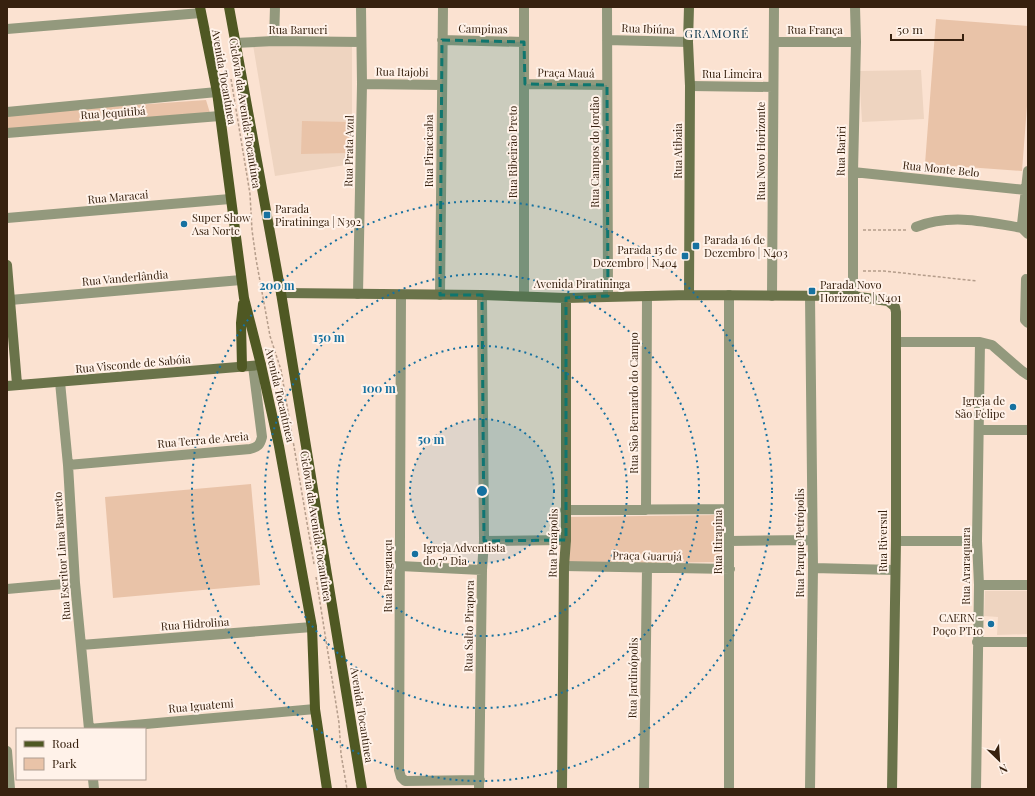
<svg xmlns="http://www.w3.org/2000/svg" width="1035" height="796" font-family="'Playfair Display',serif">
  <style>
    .built { fill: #eed4c0 }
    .green { fill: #e9c3a8 }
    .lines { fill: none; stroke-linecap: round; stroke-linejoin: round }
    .path { stroke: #b59d8b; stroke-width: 1.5; stroke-dasharray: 3 2; stroke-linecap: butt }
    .street { stroke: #93997d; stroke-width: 10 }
    .secondary { stroke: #6a734a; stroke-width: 10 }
    .primary { stroke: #4f5823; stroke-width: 10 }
    .marked { fill: #0f766e; fill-opacity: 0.2; stroke: #0f766e; stroke-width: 3; stroke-dasharray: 8 5; stroke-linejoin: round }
    .ring { fill: none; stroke: #1671a0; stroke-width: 2; stroke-dasharray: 2 4 }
    .poi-dot { fill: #1671a0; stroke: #fff2e9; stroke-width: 1.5 }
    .labels { text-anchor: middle; stroke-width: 4; stroke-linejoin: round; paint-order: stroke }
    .street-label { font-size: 11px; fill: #37210f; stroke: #fff2e9 }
    .poi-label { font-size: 11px; fill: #37210f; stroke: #fff2e9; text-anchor: start }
    .neighbourhood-label { font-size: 12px; letter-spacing: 1px; fill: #063047; stroke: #fff2e9 }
    .centre { fill: #1671a0; stroke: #fff2e9; stroke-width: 2 }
    .ring-label { font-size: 12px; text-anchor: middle; font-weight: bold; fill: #1671a0; stroke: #fff2e9; stroke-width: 4; stroke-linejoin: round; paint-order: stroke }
  </style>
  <rect width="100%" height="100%" fill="#fbe2d1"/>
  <path class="built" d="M352,44v120l-77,12 -22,-131z
    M921,70l3,49 -62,3 -3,-51z
    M985,591h43v43l-31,1 1,-18 -14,-1z"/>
  <path class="green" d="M936,19l92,7v67l-6,78 -97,-7z
    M206,100l4,13 -203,17v-16z
    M302,121l47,1v31l-48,1z
    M251,484l9,101 -147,13 -8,-101z
    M720,515l1,47 -152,2v-47z"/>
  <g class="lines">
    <path class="path" d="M231,79l19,115 2,36 4,29 14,77 11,34 33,194
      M863,230h44
      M863,271h21l93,10
      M316,577l23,146 2,31 6,35"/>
    <path class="street" d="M524,7v289
      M607,7l1,289
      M7,29l194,-16
      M442,40l82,2
      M607,40l81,2
      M274,41l1,-34
      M774,42h82
      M235,43l39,-2 87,1
      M362,84l80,1
      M525,84l82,1
      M690,86l83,1
      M7,112l210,-20
      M7,133l213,-17
      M1028,171l-6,53v4l6,6
      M853,172l173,18
      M7,218l223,-19
      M916,227c35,-14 71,-5 106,1
      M1026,279l-1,41 3,3
      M358,294l4,-210 -1,-77
      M401,295l-2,475 2,7 4,4 75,-1
      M440,295l3,-288
      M772,296l2,-289
      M853,296v-124l3,-130 -1,-35
      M10,300l231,-20
      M896,342h84l12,3 30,26 6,4
      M60,382l8,83 7,118 14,146
      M979,430h49
      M68,465l182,-16c8,-2 10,-4 12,-12l-9,-71
      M565,510l164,-1
      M646,510l1,-214
      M484,541l82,-1
      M730,541l82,-1
      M896,541h81
      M400,566l82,4
      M564,566l166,3
      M813,568l82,2
      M979,585h49
      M7,589l68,-6
      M977,642h51
      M81,645l231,-18
      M89,729l226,-20
      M7,751l3,38
      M93,779l1,10
      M479,789l3,-219 2,-29 -2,-246
      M644,789l3,-221
      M729,789v-494
      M810,789l3,-221 -3,-272
      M976,789l3,-204 -2,-44 3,-199"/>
    <path class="secondary" d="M689,7l-1,35 2,44 -1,209
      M7,265l10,119
      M281,293l201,2 84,3 123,-3 164,1 35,5 7,6 1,5v229l-4,248
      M7,386l254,-21
      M562,789l2,-223 2,-26v-242"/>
    <path class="primary" d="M200,7l17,85 27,206 17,67 18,81 33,181 3,82 12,80
      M229,7l52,286 81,496
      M242,367l-1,-44 2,-19"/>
  </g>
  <path class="marked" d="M442,40l82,2 1,42 82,1 1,211 -42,2v242l-82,1 -2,-246h-42z"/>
  <circle cx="482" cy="491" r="72" fill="#1671a0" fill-opacity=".12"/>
  <g class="ring">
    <circle cx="482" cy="491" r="72"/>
    <circle cx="482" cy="491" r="145"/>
    <circle cx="482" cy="491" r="217"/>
    <circle cx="482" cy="491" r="290"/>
  </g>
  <g class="poi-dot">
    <rect x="263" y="211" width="8" height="8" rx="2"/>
    <circle cx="184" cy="224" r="4"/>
    <rect x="692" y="242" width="8" height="8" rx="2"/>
    <rect x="681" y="252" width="8" height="8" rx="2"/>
    <rect x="808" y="287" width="8" height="8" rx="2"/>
    <circle cx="1013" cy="407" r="4"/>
    <circle cx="415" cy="554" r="4"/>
    <circle cx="991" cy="624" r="4"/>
  </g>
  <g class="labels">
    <g class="street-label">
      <text transform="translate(483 29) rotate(1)" y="4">Campinas</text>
      <text transform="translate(648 29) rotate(2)" y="4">Rua Ibiúna</text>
      <text x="298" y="34">Rua Barueri</text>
      <text x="815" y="34">Rua França</text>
      <text transform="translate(402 72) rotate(1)" y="4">Rua Itajobi</text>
      <text transform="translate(566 73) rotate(1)" y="4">Praça Mauá</text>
      <text x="732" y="78">Rua Limeira</text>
      <text transform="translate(224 77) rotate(80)" y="4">Avenida Tocantínea</text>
      <text transform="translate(113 113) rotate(-4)" y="4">Rua Jequitibá</text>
      <text transform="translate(245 113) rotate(81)" y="4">Ciclovia da Avenida Tocantínea</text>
      <text transform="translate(349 151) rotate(-89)" y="4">Rua Prata Azul</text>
      <text transform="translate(429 151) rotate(-90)" y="4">Rua Piracicaba</text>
      <text transform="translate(678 151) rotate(-90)" y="4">Rua Atibaia</text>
      <text transform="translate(761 151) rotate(-90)" y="4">Rua Novo Horizonte</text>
      <text transform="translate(841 151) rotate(-89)" y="4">Rua Bariri</text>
      <text transform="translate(513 152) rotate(-90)" y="4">Rua Ribeirão Preto</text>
      <text transform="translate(595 152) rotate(-90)" y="4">Rua Campos do Jordão</text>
      <text transform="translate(941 169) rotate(6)" y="4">Rua Monte Belo</text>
      <text transform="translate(118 197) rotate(-5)" y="4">Rua Maracai</text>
      <text transform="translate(125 278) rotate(-5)" y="4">Rua Vanderlândia</text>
      <text x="582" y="288">Avenida Piratininga</text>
      <text transform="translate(133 364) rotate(-5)" y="4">Rua Visconde de Sabóia</text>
      <text transform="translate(280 395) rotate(77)" y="4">Avenida Tocantínea</text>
      <text transform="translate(634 403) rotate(-90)" y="4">Rua São Bernardo do Campo</text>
      <text transform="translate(203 440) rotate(-5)" y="4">Rua Terra de Areia</text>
      <text transform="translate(316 526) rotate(81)" y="4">Ciclovia da Avenida Tocantínea</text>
      <text transform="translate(883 541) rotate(-90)" y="4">Rua Riversul</text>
      <text transform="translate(718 542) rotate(-90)" y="4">Rua Itirapina</text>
      <text transform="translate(553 543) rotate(-89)" y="4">Rua Penápolis</text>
      <text transform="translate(800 543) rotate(-90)" y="4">Rua Parque Petrópolis</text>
      <text transform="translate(62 556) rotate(-94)" y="4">Rua Escritor Lima Barreto</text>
      <text transform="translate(647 556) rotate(1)" y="4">Praça Guarujá</text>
      <text transform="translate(966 566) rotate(-90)" y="4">Rua Araraquara</text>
      <text transform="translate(388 576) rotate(-90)" y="4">Rua Paraguaçu</text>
      <text transform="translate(195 624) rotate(-4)" y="4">Rua Hidrolina</text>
      <text transform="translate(469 626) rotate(-89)" y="4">Rua Salto Pirapora</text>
      <text transform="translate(633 678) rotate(-89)" y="4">Rua Jardinópolis</text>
      <text transform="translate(201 706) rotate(-5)" y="4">Rua Iguatemi</text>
      <text transform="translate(362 715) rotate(81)" y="4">Avenida Tocantínea</text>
    </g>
    <g class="poi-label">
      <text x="275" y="213">Parada<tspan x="275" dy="13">Piratininga | N392</tspan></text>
      <text x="192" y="222">Super Show<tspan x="192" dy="13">Asa Norte</tspan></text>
      <text x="704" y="244">Parada 16 de<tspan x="704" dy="13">Dezembro | N403</tspan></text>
      <text x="677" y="254" text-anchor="end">Parada 15 de<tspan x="677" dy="13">Dezembro | N404</tspan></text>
      <text x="820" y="289">Parada Novo<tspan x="820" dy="13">Horizonte | N401</tspan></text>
      <text x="1005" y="405" text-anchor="end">Igreja de<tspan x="1005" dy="13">São Felipe</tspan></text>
      <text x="423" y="552">Igreja Adventista<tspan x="423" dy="13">do 7º Dia</tspan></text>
      <text x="983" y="622" text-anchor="end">CAERN -<tspan x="983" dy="13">Poço PT10</tspan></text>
    </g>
    <g class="neighbourhood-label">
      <text x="717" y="38">GRAMORÉ</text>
    </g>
  </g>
  <circle cx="482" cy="491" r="6" class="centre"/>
  <g class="ring-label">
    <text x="277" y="290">200 m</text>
    <text x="329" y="342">150 m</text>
    <text x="379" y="393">100 m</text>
    <text x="431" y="444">50 m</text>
  </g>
  <rect width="1035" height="796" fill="none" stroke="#37210f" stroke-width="16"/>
  <rect x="16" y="728" width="130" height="52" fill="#fff2e9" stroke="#af9e92"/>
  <rect x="24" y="741" width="20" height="6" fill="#4f5823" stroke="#af9e92"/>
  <text x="52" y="748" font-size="12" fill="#37210f">Road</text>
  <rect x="24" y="758" width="20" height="12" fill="#e9c3a8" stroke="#af9e92"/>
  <text x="52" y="768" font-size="12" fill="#37210f">Park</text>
  <g transform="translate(999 760) rotate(155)" stroke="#fff2e9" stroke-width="3" paint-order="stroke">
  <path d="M0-3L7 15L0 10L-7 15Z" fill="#37210f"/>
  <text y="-6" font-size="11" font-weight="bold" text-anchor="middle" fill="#37210f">N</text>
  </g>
  <path d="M891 34v6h72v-6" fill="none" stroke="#37210f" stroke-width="2"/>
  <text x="897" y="34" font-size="12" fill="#37210f" stroke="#fff2e9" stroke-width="3" paint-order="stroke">50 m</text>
</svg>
